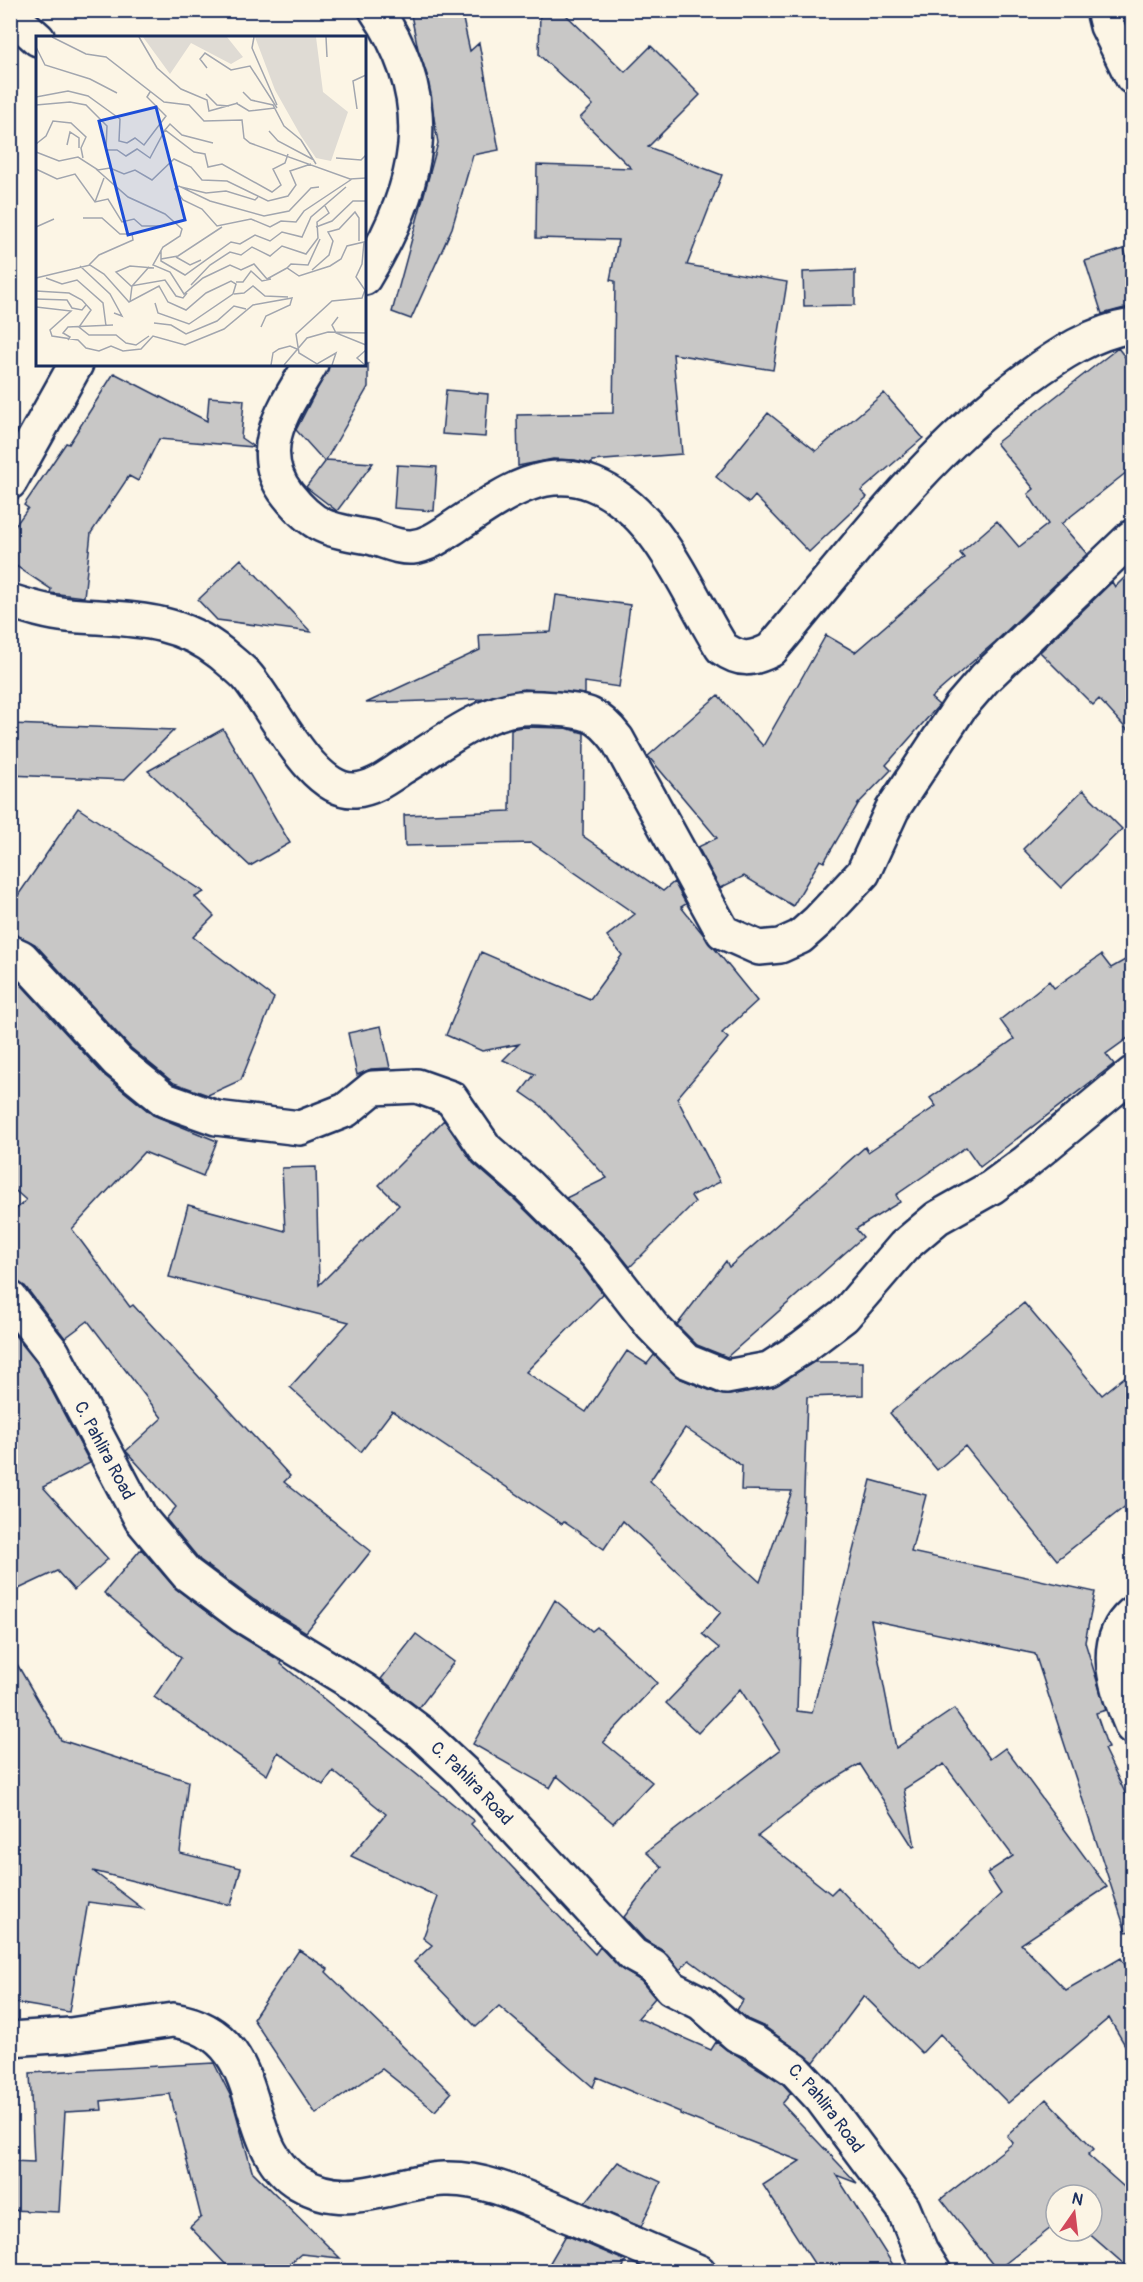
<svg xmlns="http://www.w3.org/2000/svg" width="1143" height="2282" font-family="Pangolin,sans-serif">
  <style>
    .building { fill: #c8c7c6; stroke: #1b2f5e; stroke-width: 1.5; fill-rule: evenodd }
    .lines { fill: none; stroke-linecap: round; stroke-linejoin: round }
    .street-casing { stroke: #1b2f5e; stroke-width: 38 }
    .street { stroke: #fcf5e5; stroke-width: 33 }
    .labels { text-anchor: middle; stroke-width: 4.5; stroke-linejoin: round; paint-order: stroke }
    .street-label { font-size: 18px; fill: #1b2f5e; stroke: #fcf5e5 }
    .inset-road { fill: none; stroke: #a2a6af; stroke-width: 1.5 }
    .view { fill: #1d4ed8; fill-opacity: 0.15; stroke: #1d4ed8; stroke-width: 3 }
    .inset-edge { fill: none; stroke: #1b2f5e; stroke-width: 3 }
  </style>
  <rect width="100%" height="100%" fill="#fcf5e5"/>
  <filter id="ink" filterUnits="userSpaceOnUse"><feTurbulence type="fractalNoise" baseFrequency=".0167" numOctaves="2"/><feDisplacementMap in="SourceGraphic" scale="12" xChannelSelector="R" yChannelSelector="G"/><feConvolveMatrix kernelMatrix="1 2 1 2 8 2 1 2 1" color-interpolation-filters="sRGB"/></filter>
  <g filter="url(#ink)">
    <path class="building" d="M410,10h51l9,41 9,-8 20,107 -26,5 -21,73 -41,91 -19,-7 46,-169 -11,-68 -9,-26z
      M540,10h21l64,62 26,-26 49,49 -52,52 74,28 -35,90 100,17 -14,88 -100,-16 9,100 -90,7v3l-17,-4 -22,-1 -35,7 -1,-51 96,-2 2,-132 -5,-1 8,-40 -82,-2 1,-73 94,3 -51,-50 13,-13 -54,-50z
      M1124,249l8,27v30l-30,8 -17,-53z
      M855,270v35l-51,1 -1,-34z
      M1118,348l14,18v102l-71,56 26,30 -92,88 -64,56 8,7 -53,60 5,5 -33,34 -34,58 -4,-2 -27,46 -49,-30 -24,12 -22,-41 19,-9 -69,-82 70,-61 45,51 63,-111 29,17 109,-94 -4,-5 37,-32 22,26 29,-23 -20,-30 6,-5 -38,-46z
      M330,364h38v23l-42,73 47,3 -36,48 -31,-24 19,-25 -29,-32z
      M114,373l93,48 2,-24 35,3 -3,38 13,9 -95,-8 -21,42 -9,-5 -38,57 -7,64 -34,-4 1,-4 -41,-27v-29l18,-25 -4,-3 42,-62 3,1z
      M446,390l42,4 -3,43 -43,-3z
      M884,393l39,45 -62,53 6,6 -58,55 -54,-56 -6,7 -33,-26 52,-64 48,38z
      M397,465l40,2 -3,44 -40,-3z
      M241,559l70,73 -94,-12 -19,-20z
      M1132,570v165l-33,-36 -6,6 -53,-53 72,-70 3,5z
      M556,595l74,10 -11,82 -34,-5v12l-61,-5 -41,10 -117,4 114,-53 -1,-15 72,-3z
      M10,724l164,6 -50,50 -114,-5z
      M522,727l43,1 19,5 -1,103 80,55 11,-9 12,22 -5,3 76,94 -35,32 6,5 -51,60 43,84 -29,14 4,6 -65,65 -21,-26 -43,-43 41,-20 -66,-72 -20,-14 14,-18 -32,-14 16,-16 -37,7 -36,-16 35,-83 109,47 32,-44 -15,-19 28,-22 -103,-71 -127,3 -1,-31 106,-4 1,-82z
      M223,729l67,114 -40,23 -102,-95z
      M1083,790l39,39 -61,59 -38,-39z
      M78,808l126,84 -9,5 19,19 -21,21 81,61 -33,82 -33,15 -34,-12 -43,-35 -96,-104 -25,-12v-25z
      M1101,955l10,13 21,-12v79l-26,19 8,10 -134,103 -14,-20 -70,48 4,7 -44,27 7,8 -136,120 -30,-12 -20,-20 49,-64 3,6 136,-120 3,5 68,-46 -6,-8 84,-59 -14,-19 49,-39 5,7z
      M15,978l89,97 49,40 64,26 -14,35 -59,-24 -72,77 58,78 3,-2 157,171 -6,6 87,69 -65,81 -52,-32 -54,-40 -34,-41 10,-12 -50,-56 36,-33 -74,-97 -23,17 -40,-52 -15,-6v-65l16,-15 -16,-14v-203z
      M381,1026l9,42 -19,1 -14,6 -9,-42z
      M444,1120l29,43 41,36 68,67 21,28 -77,78 60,40 41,-61 20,13 7,-9 25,23 40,16 10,1 44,-8 41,-25h49v33l-56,2 -10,314 15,2 59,-233 55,15 -15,57 184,40 -10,50 21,68 -10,3 12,35 -4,1 28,58v124l-6,1 -91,-278 -164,-34 25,128 58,-39 36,50 15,-11 102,139 -86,57 45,46 55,-32 11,19v80l-23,-39 -101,85 -68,-69 -18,19 -58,-57 -50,66 -49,-35 -18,-8 -10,-9 6,-10 -54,-40 -9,10 -13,-16 -22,-14 -21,-23 38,-50 -16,-15 134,-102 -40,-61 -42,44 -32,-30 53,-55 -17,-14 19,-22 -98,-91 -19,28 -40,-27 -2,2 -170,-113 -31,41 -71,-65 59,-65 -180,-45 19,-72 97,26 -3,-63 34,-1 3,118 80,-80 -20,-20zM685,1428l57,38 -1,24 51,1 -32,91 -110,-101zM860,1764l53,83 2,-1 -11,-57 40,-25 69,92 -26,17 14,21 -80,74 -26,-20 -57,-61 -7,7 -73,-58 62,-48z
      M1024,1303l78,92 30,-24v130l-75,59 -92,-114 -28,24 -47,-57z
      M10,1329l27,34 53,100 -47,24 65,72 -34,31 -17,-19 -47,22z
      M141,1549l35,40 56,42 50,31 -1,2 193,157 -3,3 124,130 5,-7 20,21 21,13 14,17 -17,20 73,32 5,-8 67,42 8,9 -9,11 75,79 -21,-8 61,96h-78l-56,-86 37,-24 -120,-47v-2l-83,-35 -4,10 -94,-81 -23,21 -62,-65 18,-17 -9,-7 15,-41 -87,-41 35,-42 -53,-43 -10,14 -45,-33 -11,23 -113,-78 27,-39 -77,-65z
      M555,1600l37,31 5,-4 60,56 -54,59 49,40 -39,41 -56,-47 -7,12 -77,-44z
      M416,1634l38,28 -35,46 -38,-29z
      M10,1652l51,88 127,41 -8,72 61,15 -10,37 -138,-34 50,38 -55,-7 -19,110 -59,-10z
      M299,1950l29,19 -2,3 125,121 -16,18 -53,-42 -66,45 -63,-95z
      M214,2063l18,36 20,72 88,87 -39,-4 -20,17h-49l-42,-44 11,-10 -31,-123 -69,7 1,9 -37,2 -6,100 -49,-2v-49l24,1 -4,-89z
      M1046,2099l48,50 -6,6 44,39v77l-46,-40h6v-36h-36v29l-59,46 -56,-71 72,-56 -6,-7z
      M618,2162l43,20 -20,45 -56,-24z
      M566,2235l60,26 -5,10h-76z"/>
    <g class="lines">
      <g class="street-casing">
        <g id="street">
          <path d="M1103,10l4,16 25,51"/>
          <path d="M10,14l28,25"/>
          <path d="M364,278c56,-91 76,-174 12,-268"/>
          <path d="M311,364c-25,42 -59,86 -23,131 26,33 41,35 81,42 15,3 27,11 43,10 18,-2 31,-13 45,-22 40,-26 85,-62 136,-41 66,27 94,109 129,164 18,13 29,12 49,2 80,-95 154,-197 256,-272 31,-23 66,-46 105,-52"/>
          <path d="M10,482l66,-118"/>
          <path d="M10,601c19,6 38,12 58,14 57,5 106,0 154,39 8,7 17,14 24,21 26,29 65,118 109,115 18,-1 33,-13 48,-23 36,-21 75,-54 117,-59 11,-1 24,0 36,1 31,2 42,5 61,30l106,193 36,16 21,-2 20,-9 18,-16 45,-48 29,-63 68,-103 25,-29 147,-141"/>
          <path d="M10,952l11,5 97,105 47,38 51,18 84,10 46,-18 27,-22 44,-2 34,12 35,51 41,36 69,69 56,72 34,35 40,16 43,-8 34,-22 41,-31 60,-70 33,-28 55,-31 34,-25 106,-88"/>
          <path id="s1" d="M10,1298l43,55 88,166 46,55 56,42 121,74 56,42 44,41 169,182 20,11 18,22 30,15 36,32 18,8 40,27 26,28 82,110 18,43 13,21"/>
          <path d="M1132,1614c-34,30 -14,78 0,113"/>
          <path d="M10,2039l60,-4 103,-15c100,15 62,126 126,163 52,30 93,-2 145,-4 44,-2 90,23 130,39 41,18 83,36 125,54"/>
        </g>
      </g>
      <use href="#street" class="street"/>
    </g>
  </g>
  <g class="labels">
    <g class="street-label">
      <text dy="6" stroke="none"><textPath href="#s1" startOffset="180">C. Pahlira Road</textPath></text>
      <text dy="6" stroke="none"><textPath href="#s1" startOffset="684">C. Pahlira Road</textPath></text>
      <text dy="6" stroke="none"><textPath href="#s1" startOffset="1170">C. Pahlira Road</textPath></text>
    </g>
  </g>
  <g transform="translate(36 36)">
    <rect width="330" height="330" fill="#fcf5e5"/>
    <path d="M107,1h84l16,20 -12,7 -40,-21 -21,31zM219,1h61l7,55 25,20 -17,49 -15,-3 -15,-22 -26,-46z" fill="#dfdbd4"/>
    <path class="inset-road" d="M16,1l34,17 20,3 58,45 25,3 15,16 38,-1 2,18 6,5 100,36 16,-1M103,1l18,31 24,21 26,11 2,11 29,-8M218,1l-2,11 25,57M290,1l1,20M0,11l9,18 45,14 27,14M171,32l-7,-9 5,-6 26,17 19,-4 27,42M207,56l8,8 22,5 11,21 17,14 15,24M170,58l11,11 12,1M0,61l32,-6 20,5 32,23 -1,22 8,2 8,-5 9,7 22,-29 -19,-19 3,-5M200,67l13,8 26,-3M0,69l34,-3 16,3 21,21 -1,24h11l9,6 11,-7 13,9 15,-28 29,22 11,2 3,13 14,-3 50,28 9,-7 -8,-16 12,-6 3,-9M321,73l-4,-28 13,-6M129,94l5,-6 12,11 31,8M233,95l9,10 36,19M0,108l10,-8 7,-15 18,2 15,14 -5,11 2,10M31,109l3,-13 9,6v10M0,116l23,9 19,-4 20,13 12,-2 14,6 11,-4 17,10 22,-21 17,8 11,13 25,1 41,20 20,-5 8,-11 -6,-14 21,-7M300,122l25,2 5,-5M0,133l21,10 18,-5 20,28 13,-3 14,23 12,-3 8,7h23M60,133l32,28 37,17 17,15 -2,7 -17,11 -10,18 17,7 14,22 19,-16 27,-13 11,5 13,-6 13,15 20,-11 12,8 31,-10 11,-7 6,-13 17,-4 -2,22 -6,13 9,13 -3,8 -30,3 -36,33 3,19 18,11 19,-11 -4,12M145,151l25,6 20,-2 29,9 3,-3M283,151l-8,1 -22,23 -25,5 -54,-15 -31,-15 -4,3 8,11 19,9 15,17 34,-7 19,8 11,-6 15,1 8,-11 48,-32M59,166l9,-24M47,182h19l18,16h12l1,6 -34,15 -10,10M0,191l18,-8M280,191l16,-6 21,-20h13M125,214v11l24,14 46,-33 9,2 15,-9 15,6 12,-9 20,5 9,-20 35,-30M140,221l14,8 11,-5M125,223l17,-3 44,-29M44,230l30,28 12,22 -8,-3M118,232l-24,-2 -14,6 15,14 34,-6 11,16 7,2 4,-5M251,232l4,-4 17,1 12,-26M276,234l17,-15 4,-14 -5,-9 11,-3 16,-17 4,6v23M0,242l54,-13 14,9 25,28 30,-16 9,16 18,8 20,-17 25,-12 5,3 -3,10 -44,30 -31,-11 -3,-10M10,242l16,6 15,-4 26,23 3,23M200,246h7l8,-11 11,10 9,-2M155,249l19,-20 20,-13 11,3 11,-8 18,9 12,-10 24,8 12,-16 -1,-16 12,-9 -4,-7M0,255l33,2 13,7 9,10 -12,17 10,8h27l10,8 10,2 13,-9M198,258l10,-1 9,-7 12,10 23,1M0,263l31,1 5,8 10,2 4,-5M94,266l2,-16 17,-19M0,271l35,4 -21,19 2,6 26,4 8,8 13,3 12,-5 12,5 18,-2 12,-13 32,9 39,-16 29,-24 39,-7 -2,7 -24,11 -5,11M302,281l-6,8 4,8 30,12M118,287l17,2 15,9 31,-13 17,-15 12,3M32,304l2,-3 -7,-4 5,-6 45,-2M235,329l2,-12 6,-4 11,-3 7,3M248,329l23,-27 21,-6 38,1M329,329l-8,-7 9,-8"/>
    <path class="view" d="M120,71l29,113 -57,15 -29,-114z"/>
    <rect width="330" height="330" class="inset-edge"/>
  </g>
  <rect width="1143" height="2282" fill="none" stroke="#fcf5e5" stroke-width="36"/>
  <rect x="18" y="18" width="1107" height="2246" fill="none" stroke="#1b2f5e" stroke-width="2" filter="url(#ink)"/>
  <g transform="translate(1074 2213) rotate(14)"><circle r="28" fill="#fcf5e5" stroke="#a2a6af" stroke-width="1.5"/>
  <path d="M0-4.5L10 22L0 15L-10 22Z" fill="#d1495b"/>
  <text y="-9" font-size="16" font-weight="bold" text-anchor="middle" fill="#1b2f5e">N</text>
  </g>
</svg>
